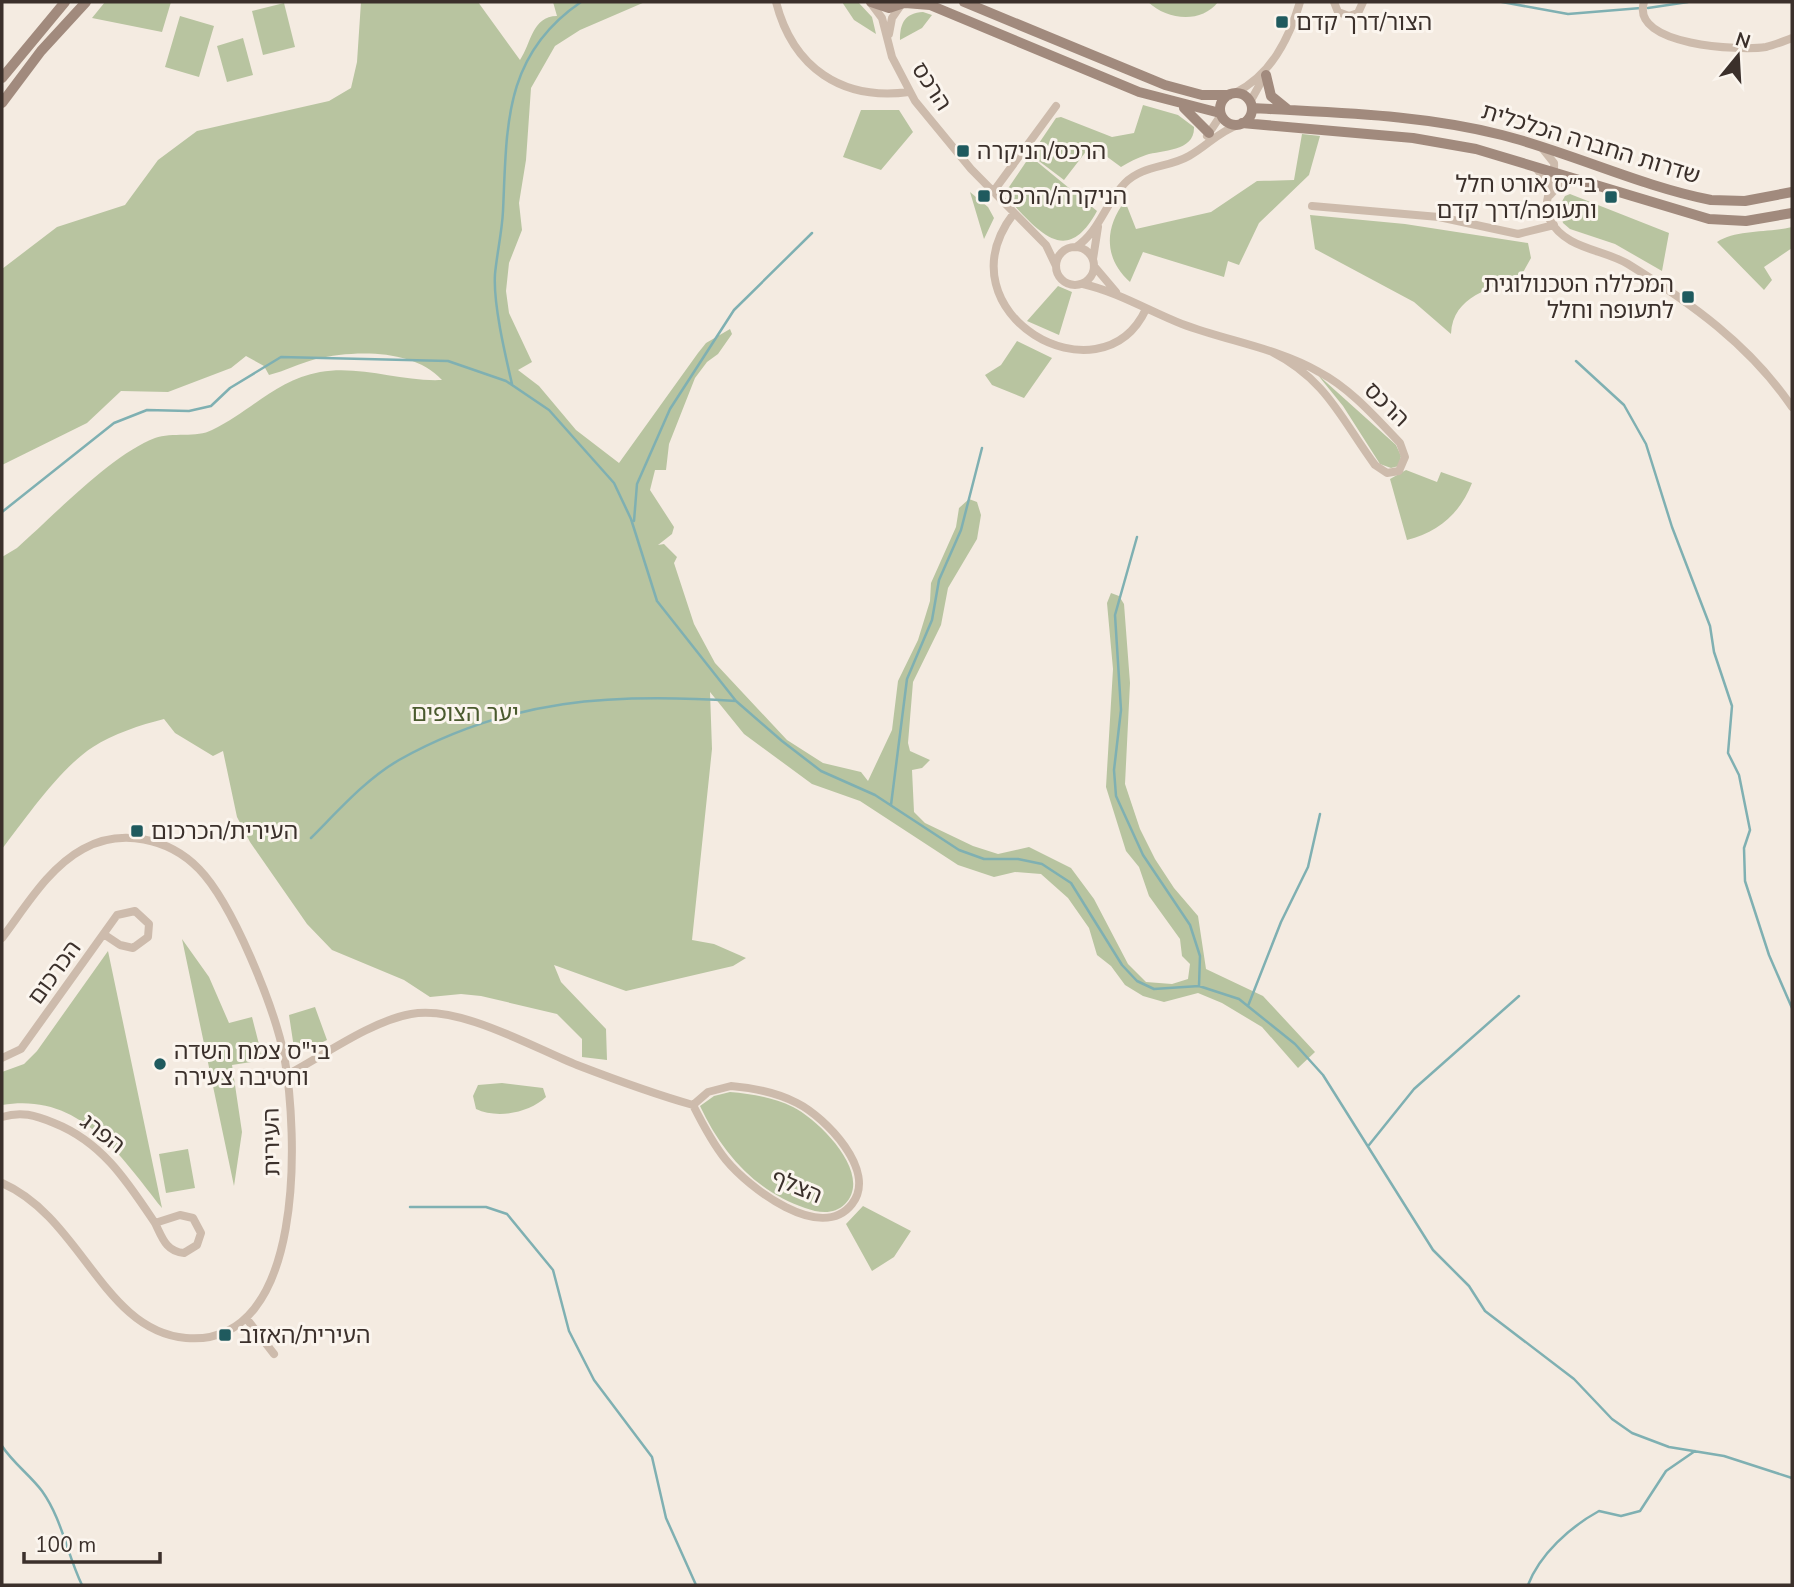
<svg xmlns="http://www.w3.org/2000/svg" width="1794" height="1587" font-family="'Nunito Sans','Noto Sans Hebrew',sans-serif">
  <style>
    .green { fill: #b8c4a0 }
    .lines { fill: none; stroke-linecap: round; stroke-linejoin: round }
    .stream { stroke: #7fb0b2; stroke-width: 2.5 }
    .minor { stroke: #cdbbac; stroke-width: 8 }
    .secondary { stroke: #a18a7d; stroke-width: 10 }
    .poi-dot { fill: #1f5a5e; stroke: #fbf5ee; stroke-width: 2.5 }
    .labels { text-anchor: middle; stroke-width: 6; stroke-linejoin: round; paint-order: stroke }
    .poi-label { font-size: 23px; fill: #3b302b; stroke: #fbf5ee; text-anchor: start }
    .street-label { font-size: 23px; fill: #3b302b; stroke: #fbf5ee }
    .park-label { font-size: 23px; fill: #4a5a2e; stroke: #fbf5ee }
  </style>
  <rect width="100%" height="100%" fill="#f4ebe1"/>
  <path class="green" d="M105,2h66l-9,30 -70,-14z
    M361,2h117l42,58c11,-16 12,-44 37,-44l-4,-14h92l-65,28 -25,16 -24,42 -5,72 -7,43 3,27 -13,33 -3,28 3,22 23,49 -14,8 21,16 37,44 43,33 79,-110 8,-10 24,-14 2,5 -14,20 -11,8 -12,16 -26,66 -3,26h-11l-5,20 24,37 -2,7 -14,11 6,-1 13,13 -3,6 20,61 21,39 72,77 36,23 38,9 7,9 24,-51 6,-49 20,-41 12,-39 1,-18 25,-56 3,-19 10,-9 8,3 4,13 -4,24 -29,49 -7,37 -28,57 -5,61 2,8 20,9 -8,8 -10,2 2,42 11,11 48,23 25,8 31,-7 42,21 23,31 34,65 18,18 26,2 16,-5 2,-15 -8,-8 -2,-17 -31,-43 -10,-29 -13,-16 -20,-64 7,-118 -6,-66 4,-10 8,3 5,8 6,79 -5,101 15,45 15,30 19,29 24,28 8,53 57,27 52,56 -17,16 -36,-41 -40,-24 -24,-10 -34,9 -21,-6 -18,-11 -14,-19 -14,-11 -8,-27 -21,-30 -27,-24 -26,-2 -21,5 -36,-12 -98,-64 -48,-17 -68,-50 -34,-42 2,57 -20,191 22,4 32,14 -13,8 -107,25 -72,-26 7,17 45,47 1,31 -25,-3v-18l-25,-25 -76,-18 -20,-2 -31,3 -26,-17 -72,-30 -25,-26 -57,-82 -13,-25 -14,-66 -10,5 -38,-23 -11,-14c-24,6 -51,15 -71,28 -33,21 -67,71 -91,102v-292l15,-9c35,-31 95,-94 138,-110 17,-6 42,0 57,-8 38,-18 64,-50 108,-58 41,-7 81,10 122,8 -28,-31 -87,-30 -126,-21 -16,4 -31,12 -47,16l-5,-9 -18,-10 -15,12 -63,24 -47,-1 -34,32 -85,42v-196l55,-42 68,-22 33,-45 39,-29 132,-30 22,-13 6,-26z
    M842,2h16l14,15 4,17 -22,-14z
    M1148,2h70c-17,22 -51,18 -70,0z
    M284,3l11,44 -32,8 -11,-44z
    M923,12l9,3 -10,13 -22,12c0,-17 5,-27 23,-28z
    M180,16l34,10 -15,51 -34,-10z
    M243,38l10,37 -26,7 -10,-36z
    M1143,105l35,10 16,12c1,25 -32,23 -48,28 -9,3 -17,7 -25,12l-30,-22 -27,35 -33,-25 25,-37 5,-1 51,20 22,-4z
    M861,110h38l14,22 -32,38 -38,-13z
    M1302,134l18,2 -11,39 -50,48 -20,42 -11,-4 -4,16 -81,-25 -13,30c-26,-23 -26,-54 -5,-81l11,28 75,-17 46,-31 37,-1z
    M1030,156l67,55c-31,57 -58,20 -90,-13v-8z
    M970,192l18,15 6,11 -10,21z
    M1570,194l99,39 -7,38 -47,-27 -45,-15 -7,-6 -4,-16 6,-11z
    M1310,215l95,9 123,19 3,15 -10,18c-30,13 -68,19 -70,58l-37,-32 -99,-53z
    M1792,227v21l-28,19 8,13 -8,10 -47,-48c20,-13 51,-9 75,-15z
    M1058,286l14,6 -13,43 -32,-14z
    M1017,341l35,17 -28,40 -32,-13 -7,-10 16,-10z
    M1317,374l79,71 5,11 -2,10 -8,2 -11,-4 -37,-58z
    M1406,470l31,12 4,-10 31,11c-12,31 -34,49 -65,57l-17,-61z
    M182,939l27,38 20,46 23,-6 11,43 -31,5 10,67 -8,54z
    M108,951l54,257c-43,-54 -82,-116 -160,-103v-33l22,-8 13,-13z
    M315,1007l12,33 -25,12 -8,-4 -5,-33z
    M502,1083l41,5 3,9c-17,16 -49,22 -70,12l-3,-13 5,-11z
    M730,1092c22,2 43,5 63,15 26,13 81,67 52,97 -11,11 -26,9 -40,4 -50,-17 -83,-55 -105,-102l14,-10z
    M188,1149l7,39 -29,5 -7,-39z
    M863,1206l48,25 -17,26 -22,14 -26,-47z"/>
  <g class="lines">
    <path class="stream" d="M1502,2l66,12 73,-6
      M1648,8l40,-6
      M1576,361l48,44 22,39 26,83 38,99 4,26 18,54 -4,47 11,22 11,55 -6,18 1,33 24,74 23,53
      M512,384c-7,-30 -19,-81 -17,-110 2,-21 7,-42 8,-63 4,-84 0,-156 78,-209
      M2,512l112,-89 33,-13 42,1 22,-5 19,-18 51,-31 167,4 58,20 43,29 65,73 17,36 26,82 79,100 46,40 39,30 54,24 84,55 25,9h34l24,5 29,19 51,82 15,16 17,8 45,-3 40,13 56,45 28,31 110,175 36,36 16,25 89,68 38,40 20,14 37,14 55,9 68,22
      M634,521l3,-37 33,-75 64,-99 78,-77
      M1137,537l-22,78 6,95 -7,60 2,26 27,59 47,70 10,31 -1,30
      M891,805l16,-126 25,-59 7,-40 22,-50 21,-82
      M311,838c27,-27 55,-59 88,-78 111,-62 214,-67 337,-59
      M1248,1006l33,-84 27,-55 12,-53
      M1369,1145l45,-56 105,-93
      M410,1207h76l21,7 46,56 16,61 25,49 58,77 14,61 30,67
      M2,1446c11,17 28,29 40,45 20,28 25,63 40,94
      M1528,1585c12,-31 42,-58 71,-74l22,5 19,-5 26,-40 29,-20"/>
    <path class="minor" d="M776,2c17,66 66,99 133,90
      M870,2l12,16 10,39 23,44 56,68 75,76 10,21
      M1334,2l4,10 11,4 9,-3 5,-11
      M1644,2c-14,44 97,49 122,45 9,-2 18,-6 26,-9
      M889,34l3,-16 9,-13
      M1235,93c36,-18 54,-54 65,-91
      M1250,102l15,-27
      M1207,136l14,-21
      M1542,148l12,15c2,19 -14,39 -4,57 15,29 53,29 78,44 63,39 122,81 164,143
      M1536,168l8,10 4,15
      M993,192l63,-86
      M1550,195l9,-10 19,-4
      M1312,206l127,11 79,17 36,-9
      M1014,213c-77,100 87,193 132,96
      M1056 266a19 19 0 1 1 38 0a19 19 0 1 1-38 0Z
      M1076,247c24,-16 29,-44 49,-64 18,-18 43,-15 64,-27 18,-10 29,-24 49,-31
      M1093,259l5,-32
      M1094,266l22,26
      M1083,284c35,8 66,27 99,40 45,17 95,24 137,48 31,16 57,46 81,71l5,14 -6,14 -12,2 -12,-8c-34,-46 -48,-85 -103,-113
      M2,938c23,-30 46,-70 81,-89 38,-21 86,-11 116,20 34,35 75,138 85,186 14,76 23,293 -98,283 -83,-7 -104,-120 -184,-155
      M2,1058l19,-9 96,-134 18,-4 14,13 -1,13 -15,11 -13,-3 -15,-10
      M287,1075c36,-19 84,-54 124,-61 49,-9 121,33 166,51 39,15 77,29 116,40
      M731,1086c23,2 45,6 66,17 28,14 81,68 55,101 -31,40 -104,-17 -126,-44 -13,-16 -23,-35 -33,-55l15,-13z
      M2,1117c19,-6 33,-2 52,6 48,19 73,58 101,100
      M180,1215l13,3 8,15 -4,12 -13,8c-18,-1 -22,-16 -29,-30z
      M246,1318l28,36"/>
    <path class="secondary" d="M871,2l18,6 18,-6
      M964,2l201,83 37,10h27
      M905,3l25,2 209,87 81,21
      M1266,75l5,21 16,13
      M2,78l63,-76
      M1220 109a16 16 0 1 1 32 0a16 16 0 1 1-32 0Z
      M2,103l39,-52 45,-49
      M1184,108l25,25
      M1252,108c83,5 168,6 250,27 70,18 138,51 209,65l34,1 47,-9
      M1242,123l171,15 63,11 233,70 37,2 46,-8"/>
  </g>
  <g class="poi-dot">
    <rect x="1275" y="15" width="14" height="14" rx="3.5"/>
    <rect x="956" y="144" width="14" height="14" rx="3.5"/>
    <rect x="977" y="189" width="14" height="14" rx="3.5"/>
    <rect x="1604" y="190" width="14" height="14" rx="3.5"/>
    <rect x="1681" y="290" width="14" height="14" rx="3.5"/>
    <rect x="130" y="824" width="14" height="14" rx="3.5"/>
    <circle cx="160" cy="1064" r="7"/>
    <rect x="218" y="1328" width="14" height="14" rx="3.5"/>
  </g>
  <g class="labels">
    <g class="poi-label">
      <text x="1296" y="30">הצור/דרך קדם</text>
      <text x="977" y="159">הרכס/הניקרה</text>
      <text x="1597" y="192" text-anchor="end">בי״ס אורט חלל<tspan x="1597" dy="26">ותעופה/דרך קדם</tspan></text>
      <text x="998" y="204">הניקרה/הרכס</text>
      <text x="1674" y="292" text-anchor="end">המכללה הטכנולוגית<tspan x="1674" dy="26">לתעופה וחלל</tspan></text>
      <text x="151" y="839">העירית/הכרכום</text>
      <text x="174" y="1059">בי"ס צמח השדה<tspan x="174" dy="26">וחטיבה צעירה</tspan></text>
      <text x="239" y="1343">העירית/האזוב</text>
    </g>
    <g class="street-label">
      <text transform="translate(932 86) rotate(57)" y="8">הרכס</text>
      <text transform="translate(1591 143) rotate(17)" y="8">שדרות החברה הכלכלית</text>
      <text transform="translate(1387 404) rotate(44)" y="8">הרכס</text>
      <text transform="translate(54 972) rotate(-54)" y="8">הכרכום</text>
      <text transform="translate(103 1133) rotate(38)" y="8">הפרג</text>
      <text transform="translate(271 1142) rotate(-91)" y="8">העירית</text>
      <text transform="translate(797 1186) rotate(23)" y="8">הצלף</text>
    </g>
    <g class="park-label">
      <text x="465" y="721">יער הצופים</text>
    </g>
  </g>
  <rect width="1794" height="1587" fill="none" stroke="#3b302b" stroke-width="7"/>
  <g transform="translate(1738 56) rotate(18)" stroke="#fbf5ee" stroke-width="5" paint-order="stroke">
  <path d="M0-5L12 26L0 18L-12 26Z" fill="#3b302b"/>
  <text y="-10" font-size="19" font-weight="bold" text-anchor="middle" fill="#3b302b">N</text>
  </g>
  <path d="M24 1552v10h136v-10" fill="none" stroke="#3b302b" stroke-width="3.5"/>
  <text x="35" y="1552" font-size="21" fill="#3b302b" stroke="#fbf5ee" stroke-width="5" paint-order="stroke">100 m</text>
</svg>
